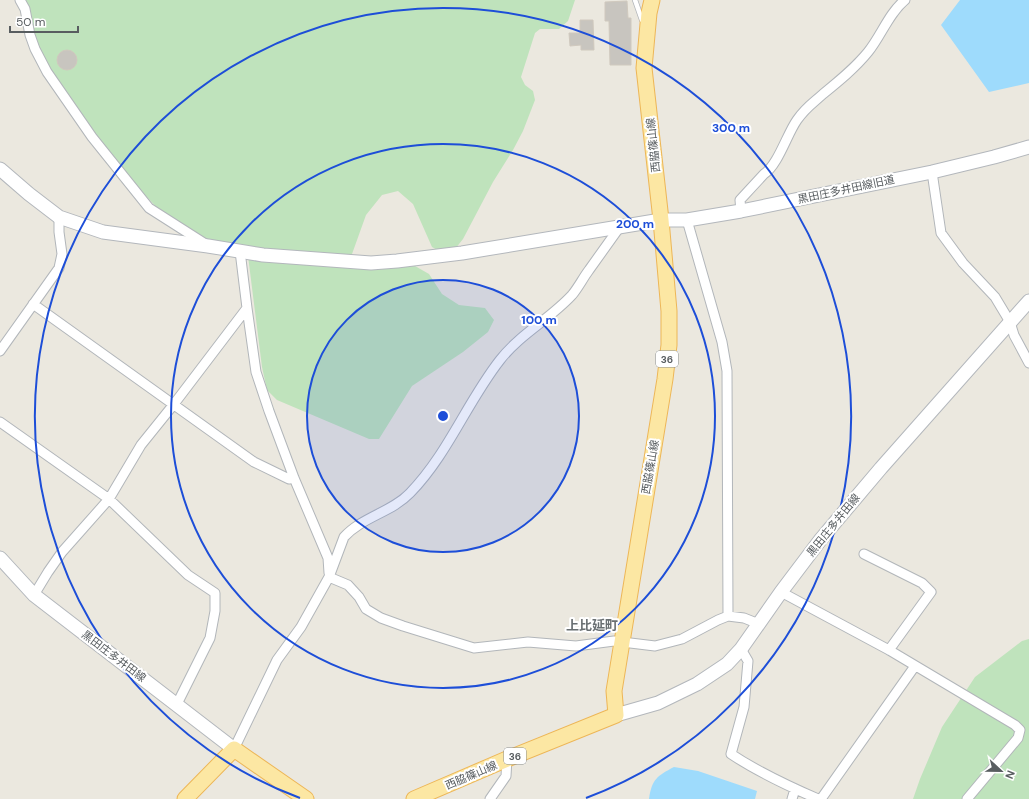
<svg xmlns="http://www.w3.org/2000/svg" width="1029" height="799" font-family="'DM Sans','Noto Sans JP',sans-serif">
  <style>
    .green { fill: #bfe3bc }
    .water { fill: #9edbfc }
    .building { fill: #c8c5bf; stroke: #d0c9be }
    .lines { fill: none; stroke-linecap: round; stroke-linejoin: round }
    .lane-casing { stroke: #b2b6ba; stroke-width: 6 }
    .street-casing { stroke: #b2b6ba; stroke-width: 11 }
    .secondary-casing { stroke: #b3b7bc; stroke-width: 15 }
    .primary-casing { stroke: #edb657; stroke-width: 17 }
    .lane { stroke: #fff; stroke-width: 4.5 }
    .street { stroke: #fff; stroke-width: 9 }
    .secondary { stroke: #fff; stroke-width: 13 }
    .primary { stroke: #fce7a3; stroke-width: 15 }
    .ring { fill: none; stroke: #1d4ed8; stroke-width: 2 }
    .labels { text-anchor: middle; stroke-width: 4; stroke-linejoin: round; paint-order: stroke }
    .shield { fill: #fff; stroke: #8a8e90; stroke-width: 1 }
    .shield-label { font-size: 10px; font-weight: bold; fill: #585d60 }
    .street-label { font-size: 11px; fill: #585d60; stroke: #fff }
    .quarter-label { font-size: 13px; font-weight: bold; fill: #696f72; stroke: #fff }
    .centre { fill: #1d4ed8; stroke: #fff; stroke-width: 2 }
    .ring-label { font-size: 12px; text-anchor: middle; font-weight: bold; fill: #1d4ed8; stroke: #fff; stroke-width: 4; stroke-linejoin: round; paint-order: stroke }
  </style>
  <rect width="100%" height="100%" fill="#ebe8df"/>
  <path class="green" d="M23,0h552l-7,21 -9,8h-19l-5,4 -14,44 4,8 8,6 2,9 -12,31 -10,19 -20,32 -30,57 -8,10 -16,2 -7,-4 -19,-43 -15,-13 -16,4 -16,20 -14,39v12l18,3 45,-3 14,8 13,20 17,11 26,3 9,12 -6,12 -25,20 -51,34 -33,53h-10l-92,-39 -10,-10 -5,-23 -15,-119 -39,-8 -45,-26 -18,-19 -51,-59 -52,-79z
    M1029,639v160h-116l7,-20 22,-52 33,-50 47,-36z"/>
  <path class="water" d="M960,0h69v83l-40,9 -48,-67z
    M674,767l24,4 59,20 -2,8h-106c3,-20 8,-23 25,-32z"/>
  <path class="building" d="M627,1l1,17h3v47h-21l-1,-44h-4v-19z
    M580,20h13l1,30h-13v-5l-11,1 -1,-13h11z
    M57 60a10 10 0 1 1 20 0a10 10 0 1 1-20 0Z"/>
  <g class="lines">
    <g class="lane-casing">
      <path id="lane" d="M635,0l7,20 2,2"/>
    </g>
    <g class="street-casing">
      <path id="street" d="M20,0l5,9 5,26 5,14 12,23 45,65 57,71 58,37
        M932,172l9,61 22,30 32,34 15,25 4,13 15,28
        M741,211l-1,-11 24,-26c14,-9 23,-40 33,-54 9,-13 15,-16 26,-26 16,-13 32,-26 45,-42 13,-16 21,-39 37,-52
        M687,220l35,122 5,29 1,245
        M240,251l7,57 9,64 13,39 25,67 34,80 1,15
        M33,304l221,158 35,17 5,-1
        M0,351l59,-83 3,-14 -3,-22v-15
        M0,422l109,77 79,76 27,18v18l-5,27 -33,66
        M864,554l58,29 9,9 -42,58
        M329,577l19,8 11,12 7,12 15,9 22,8 71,22 54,-6 48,4 38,-5 41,5 27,-7 36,-19 10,-4 16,2 15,6
        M781,592l108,58 126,75 5,5 -2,8 -51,61
        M34,595l14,-23 14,-20 47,-53 32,-54 33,-41 73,-96
        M741,649l7,12 -4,46 -13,47c27,18 57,32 87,45
        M234,749l43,-89 24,-33 28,-50 15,-40c18,-20 48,-25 66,-44 38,-39 57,-91 90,-133 20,-26 50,-41 72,-65 6,-7 11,-17 17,-25 10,-14 20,-28 30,-42
        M490,799l16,-23 1,-17
        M792,799l3,-10
        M821,799l94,-133"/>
    </g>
    <g class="secondary-casing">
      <path id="secondary" d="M0,169l29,25 30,23 44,15 105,14 55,9 108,8 26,-2 65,-8 199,-33h26l54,-9 191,-39 62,-15 35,-10
        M0,558l34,37 200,154
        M616,715l42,-12 39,-19 30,-20 14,-15 40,-57 40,-53 60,-71 148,-167"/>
    </g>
    <g class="primary-casing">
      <path id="primary" d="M185,799l49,-50 72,50
        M414,799l93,-40 109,-44 -2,-24 51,-312 4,-34v-34l-8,-91 -17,-152 5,-55 3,-13"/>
    </g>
    <use href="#lane" class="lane"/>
    <use href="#street" class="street"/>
    <use href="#secondary" class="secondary"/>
    <use href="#primary" class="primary"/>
  </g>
  <circle cx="443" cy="416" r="136" fill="#1d4ed8" fill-opacity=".12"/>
  <g class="ring">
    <circle cx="443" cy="416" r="136"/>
    <circle cx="443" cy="416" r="272"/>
    <path d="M300 798A408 408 0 1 1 586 798"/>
  </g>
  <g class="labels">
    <g class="shield">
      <rect x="656" y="351" width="22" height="16" rx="3"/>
      <rect x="504" y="748" width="22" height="16" rx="3"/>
    </g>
    <g class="shield-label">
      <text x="667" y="363">36</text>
      <text x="515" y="760">36</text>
    </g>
    <g class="street-label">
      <text transform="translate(653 145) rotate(-96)" y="4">西脇篠山線</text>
      <text transform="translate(846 189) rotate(-12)" y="4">黒田庄多井田線旧道</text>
      <text transform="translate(650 467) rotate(-80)" y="4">西脇篠山線</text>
      <text transform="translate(833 525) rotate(-51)" y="4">黒田庄多井田線</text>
      <text transform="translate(114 656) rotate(37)" y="4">黒田庄多井田線</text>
      <text transform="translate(471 775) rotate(-23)" y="4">西脇篠山線</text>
    </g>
    <g class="quarter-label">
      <text x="592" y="630">上比延町</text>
    </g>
  </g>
  <circle cx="443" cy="416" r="6" class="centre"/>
  <g class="ring-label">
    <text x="731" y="132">300 m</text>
    <text x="635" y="228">200 m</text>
    <text x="539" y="324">100 m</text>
  </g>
  <g transform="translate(1001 771) rotate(112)" stroke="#ffffff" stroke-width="3" paint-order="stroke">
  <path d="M0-3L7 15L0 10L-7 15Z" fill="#585d60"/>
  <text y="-6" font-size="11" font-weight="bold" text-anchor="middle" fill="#585d60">N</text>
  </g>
  <path d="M10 26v6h68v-6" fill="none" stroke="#585d60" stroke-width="2"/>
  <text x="16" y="26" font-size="12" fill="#585d60" stroke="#ffffff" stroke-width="3" paint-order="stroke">50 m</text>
</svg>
